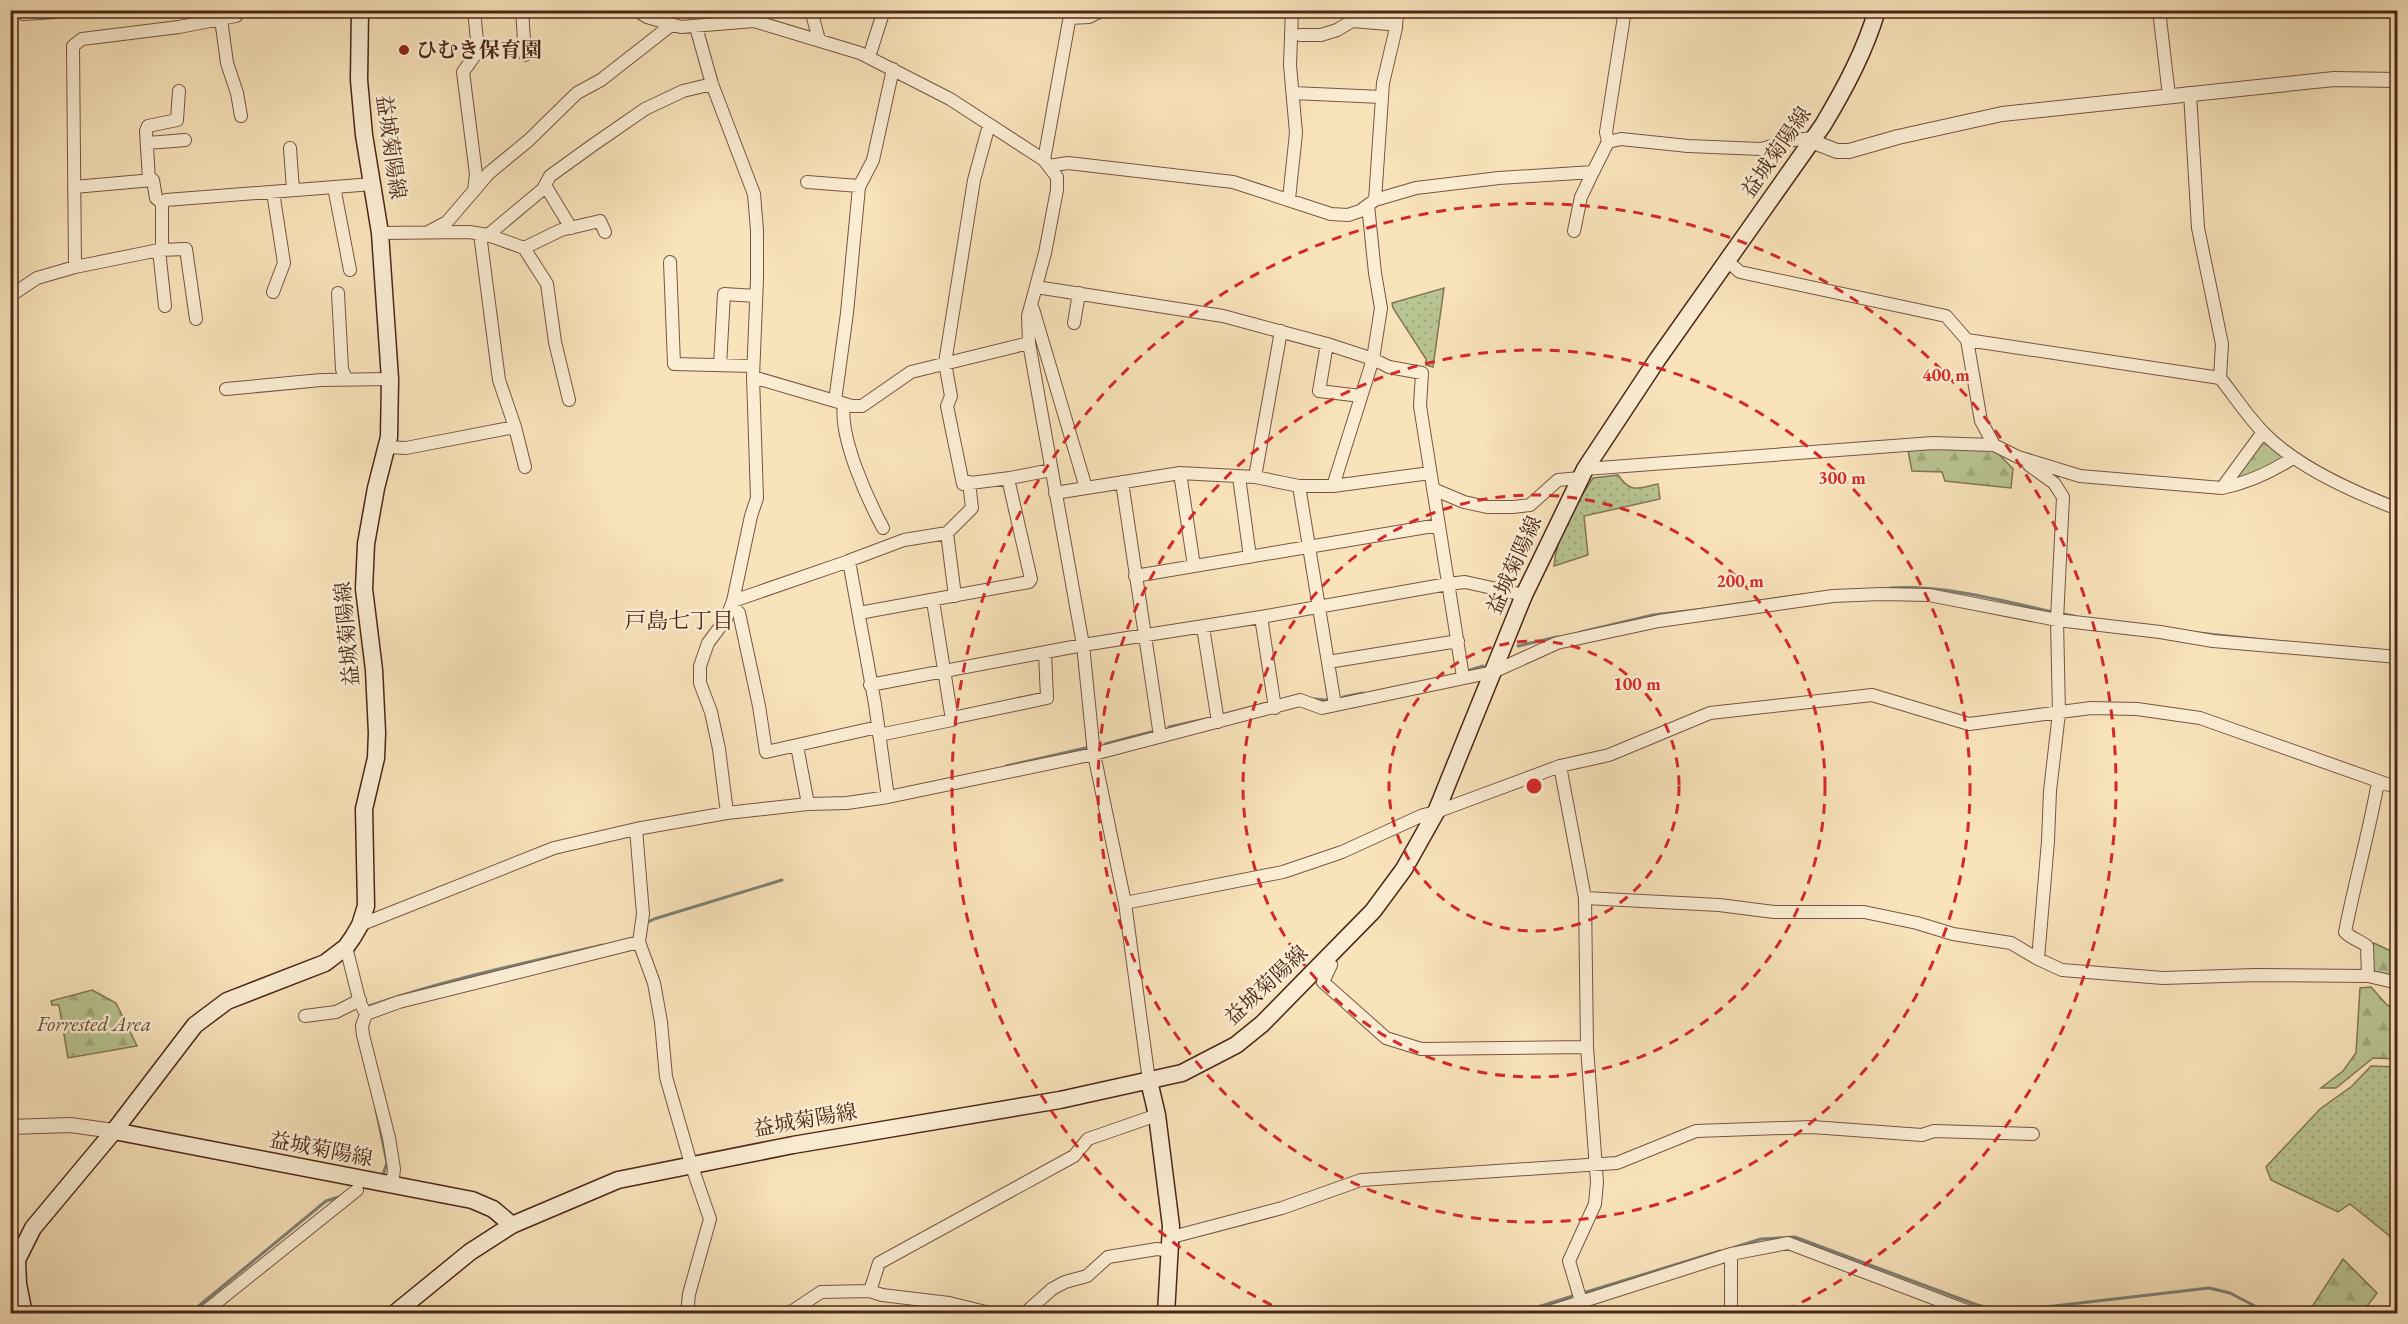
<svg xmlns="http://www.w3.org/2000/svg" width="2408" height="1324" font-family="'EB Garamond','Noto Serif JP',serif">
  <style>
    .grass { fill: url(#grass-dots); stroke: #827656; stroke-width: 1.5 }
    .forest { fill: url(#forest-firs); stroke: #827656; stroke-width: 1.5 }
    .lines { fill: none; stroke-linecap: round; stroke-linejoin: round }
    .stream { stroke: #7d8177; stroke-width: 3 }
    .minor-casing { stroke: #765642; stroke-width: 14 }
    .tertiary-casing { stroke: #765642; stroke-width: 16 }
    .secondary-casing { stroke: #4b2719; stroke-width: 19 }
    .minor { stroke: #fbedd3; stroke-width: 12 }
    .tertiary { stroke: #fbedd3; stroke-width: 14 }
    .secondary { stroke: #fbedd3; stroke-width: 16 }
    .ring { fill: none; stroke: #d62828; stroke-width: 3; stroke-dasharray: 10 8 }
    .poi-dot { fill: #8f2418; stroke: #fbedd3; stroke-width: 2 }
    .labels { text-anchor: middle; stroke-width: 5; stroke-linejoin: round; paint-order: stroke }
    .poi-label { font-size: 21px; font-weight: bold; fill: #4b2719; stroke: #fbedd3; text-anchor: start }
    .street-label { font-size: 21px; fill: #4b2719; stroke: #fbedd3 }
    .park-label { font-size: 21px; font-style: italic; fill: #664e38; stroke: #fbedd3 }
    .neighbourhood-label { font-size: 22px; fill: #4b2719; stroke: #fbedd3 }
    .centre { fill: #d62828; stroke: #fbedd3; stroke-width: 3 }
    .ring-label { font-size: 18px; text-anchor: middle; font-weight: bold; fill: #d62828; stroke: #fbedd3; stroke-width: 5; stroke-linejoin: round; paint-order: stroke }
  </style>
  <defs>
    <pattern id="grass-dots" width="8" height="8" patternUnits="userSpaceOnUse" patternTransform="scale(1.5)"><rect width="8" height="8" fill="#b9c493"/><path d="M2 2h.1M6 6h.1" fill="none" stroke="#a1a87e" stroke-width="1.8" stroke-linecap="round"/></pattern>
    <pattern id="forest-firs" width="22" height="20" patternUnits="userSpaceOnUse" patternTransform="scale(1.5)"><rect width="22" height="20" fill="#b9c493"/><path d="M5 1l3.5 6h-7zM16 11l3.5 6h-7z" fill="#a1a87e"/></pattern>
  </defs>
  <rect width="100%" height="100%" fill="#f9e3bb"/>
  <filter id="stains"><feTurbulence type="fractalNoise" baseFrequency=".00333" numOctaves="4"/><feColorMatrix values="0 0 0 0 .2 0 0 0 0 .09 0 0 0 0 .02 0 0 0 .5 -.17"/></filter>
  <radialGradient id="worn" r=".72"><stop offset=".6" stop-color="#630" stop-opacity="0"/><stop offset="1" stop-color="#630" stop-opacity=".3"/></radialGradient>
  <path class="grass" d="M1444,288l-11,79 -7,-2v-6l-33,-51 -1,-5z
    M1618,475c13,19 20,13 40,9l2,15 -76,17 4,39 -34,11c2,-31 22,-62 39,-88z
    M2371,1066l26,1v175l-47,-38 -12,8 -67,-32 -5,-13 54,-58 32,-23z"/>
  <path class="forest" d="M2264,436l22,20 -5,6 -51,21z
    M1989,444l24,25 -2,19 -66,-7 -3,-9 -30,-1 -4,-20z
    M2374,943l23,11v26l-26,-6 -1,-28z
    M2371,987l15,17 11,8v47l-24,-1 -37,30h-15l22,-17 13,-18 4,-65z
    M92,990l24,13 21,43 -69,12 -9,-53h-7l-1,-4z
    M2343,1259l34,34 -15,20h-54z"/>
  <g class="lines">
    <path class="stream" d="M1890,588c55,-3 110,12 163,24
      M1717,607l85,-12
      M2063,614l11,2
      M1581,632l72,-17 51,-6
      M2199,633l65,7
      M1518,646l39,-9
      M1470,670l13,-4
      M1343,697l20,-4
      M1314,699l12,1
      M1169,727l32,-7
      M1105,744l50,-13
      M1006,766l84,-19
      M648,922l6,-3 128,-39
      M366,1007c77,-27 157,-44 237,-62
      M376,1109l11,54 -4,11
      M1729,1249l32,-10 34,-2 182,68 21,5 56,-4 155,-18 21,5 40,21
      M1583,1293l137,-42
      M189,1314l137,-113 16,-5
      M1515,1314l61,-19"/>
    <g class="minor-casing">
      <path id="minor" d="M23,10l1,4 30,-2
        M522,10l3,45
        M636,10l11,7 34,10 73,-6 106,32 90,46 94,61 13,17v13l-12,63 -17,63 1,27 54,302 11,109 31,149 24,178
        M811,10l8,30
        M2159,10l10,86
        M1069,18l20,-1 14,-7
        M221,19l6,44 10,30 4,23
        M696,27l16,57 42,110 3,36v49l-4,98 4,121 -6,18 -18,85 -7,18 -18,24 -8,23v17l11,29 8,37 8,64
        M1300,35h21l16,-5 15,-9 36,3 9,-6
        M869,57l15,-47
        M1293,93l89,4
        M2190,93l8,135 24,116 -2,34c14,17 27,38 43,54 33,35 90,60 135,77
        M989,125l-15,55 -29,183 6,33 -4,10 16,78 47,-6
        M1608,142l-2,-10 19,-122
        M148,143l37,-3
        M290,148l3,42
        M1044,160l27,-150
        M1049,166l19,-3 165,19 98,32 17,1 12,-4 15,-11 41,-12 83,-10 94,-6 15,-30 13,-3 67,7 73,3 33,-9 19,-2
        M149,180l-3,-49 2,-5 29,-6 2,-29
        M807,182l52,4
        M545,185l26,43
        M74,187l79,-7 3,18 6,5
        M334,187l16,83
        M474,191l2,-17 -13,-102 15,-21 -4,-41
        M1289,199l7,-66 -6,-68 2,-55
        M1375,200l8,-117 13,-55 1,-18
        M430,231l17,-9 42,-49 40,-33 48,-47 24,-13 69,-54
        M1574,231l7,-34 12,-25
        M380,233l89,-1 19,3 36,13 23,36 8,58 14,58
        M480,234l19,146 16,47 10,40
        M488,235l55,-46 7,-13 43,-31 52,-36 38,-18 29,-7
        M524,248l37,-18 39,-9 5,11
        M1727,261l13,11 206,44 21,24 14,81 13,24
        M670,262l4,102 79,2
        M75,267l-2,-221 9,-7 97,-12 57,-11 4,-6
        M1036,287l187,29 104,28 46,15 16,8 33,6 -2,33 43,271
        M273,292l11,-29 -11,-71
        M338,293l4,76 4,10
        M10,296l27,-18 38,-11 84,-17 3,-2v-45l4,-3 207,-16
        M165,306l-6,-56 27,-1 10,70
        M1033,309l53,179
        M1074,323l5,-30
        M1967,340l253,38
        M1327,344l-8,47 42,5
        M720,365l4,-71 32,2
        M753,377l99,29h10l49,-34 118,-29
        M226,389l95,-9 69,-1
        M835,401l12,-88 12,-126 14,-27 20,-91
        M844,404c-5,33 23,94 39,124
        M386,447l20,1 109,-21
        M2029,465l25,18 9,14 -6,123 2,93 -9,78 -2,50 -10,118
        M1585,469l348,-26 61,2 24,12 62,19 142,12 41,-56
        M1180,473l14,93
        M1239,477l11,80
        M1255,477l26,-146
        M1122,482l38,254
        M1299,486l36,219
        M1333,486l40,-127 8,-51 -6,-35 -7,-68
        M2222,488c26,-5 49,-16 71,-30
        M1433,489l31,13 23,5h26l17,-2 28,-25 22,-2
        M1055,493l125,-20 75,4 44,9h34l97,-13
        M947,533l8,63
        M848,561l56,-21 43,-7 25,-25 -3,-26
        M1135,576l304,-51
        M733,601l116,-40 26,143 13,93
        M732,605l7,8 20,93 7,46 112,-25
        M859,613l170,-31 2,-3 -22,-96 1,-5 41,-8
        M1261,617l14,91
        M1203,627l15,95
        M1328,662l130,-21
        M870,685l213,-40 178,-28 187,-33 17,-2 59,13
        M952,718l95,-20 -2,-45
        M879,735l73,-15 -19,-119
        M797,746l11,58
        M1560,766l25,132 2,149 10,135 -2,22 -26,57 12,40
        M636,829l7,85 -4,28 15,41 7,39 5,55 25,87 19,55 -21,75 -2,20
        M1585,898l134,7 55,7h90l53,11 36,11 58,9 27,16 24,11 101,8 93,-3 112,1 30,7
        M1125,903l158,-31 59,-20 81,-37 13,-3 124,-46 49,-11 101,-42 162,-18 97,29 122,-16 46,1 63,9 198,70
        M360,925l194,-77 82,-19 91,-16 81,-9 39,-1 41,-6 206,-43 206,-54 22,8 171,-36 64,-29 102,-22 174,-25 48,-2 48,1 128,25 103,12 53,9 185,16
        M346,947l14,56 6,11 -4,12 1,9 26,103 5,31 -2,17
        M1325,960l6,5 -8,17 63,56 35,11 166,-2
        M2368,976l-1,-30c-8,-6 -15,-7 -22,-14 10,-51 24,-99 33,-150
        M366,1014l33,-12 240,-60
        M305,1016l31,-4 24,-12
        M1172,1237l110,-29 79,-28 256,-17 79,-32 116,-4 110,8 12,-4 99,3
        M1731,1254v60
        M870,1291l12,4 67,8 45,11
        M202,1314l155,-124
        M788,1314l33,-22 49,-1 9,-28 195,-107 14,-17 69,-24
        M1024,1314l28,-25 13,-7 22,-6 21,-19 49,-8 14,2
        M1543,1314l188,-60 57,-11 182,69 7,2"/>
    </g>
    <g class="tertiary-casing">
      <path id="tertiary" d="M1811,141l26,10h12l49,-14 104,-23 332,-35 64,1
        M10,1127l60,-2 44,6"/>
    </g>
    <g class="secondary-casing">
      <path id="secondary" d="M1149,1081l8,34 14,111 -5,88
        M114,1131l358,69 21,9 19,16
        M24,1314l-6,-30 -1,-24 16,-32 81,-97 81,-106 32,-24 98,-38 21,-16 7,-10 7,-12 6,-19 -2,-97 12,-51 1,-25 -3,-63 -10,-81 2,-45 10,-56 13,-51 1,-58 -10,-146 -16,-98 -5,-55 1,-70
        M394,1314l76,-62 42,-27 106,-45 175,-35 267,-45 122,-27 54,-28 26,-21 111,-113 31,-42 32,-57 88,-217 61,-126 72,-109 166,-235c22,-37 42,-74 54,-115"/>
    </g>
    <use href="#minor" class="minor"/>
    <use href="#tertiary" class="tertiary"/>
    <use href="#secondary" class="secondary"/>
  </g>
  <g class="ring">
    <circle cx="1534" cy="786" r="145"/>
    <circle cx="1534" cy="786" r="291"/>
    <circle cx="1534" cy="786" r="436"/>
    <path d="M1288 1313A582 582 0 1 1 1780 1313"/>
  </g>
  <circle class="poi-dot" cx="404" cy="50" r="6"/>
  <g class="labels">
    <g class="poi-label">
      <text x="416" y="57">ひむき保育園</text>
    </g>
    <g class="street-label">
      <text transform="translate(391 147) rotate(82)" y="7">益城菊陽線</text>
      <text transform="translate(1776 152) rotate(-55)" y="7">益城菊陽線</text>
      <text transform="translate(1514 565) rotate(-66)" y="7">益城菊陽線</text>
      <text transform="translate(347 634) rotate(-95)" y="7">益城菊陽線</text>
      <text transform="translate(1266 985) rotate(-43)" y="7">益城菊陽線</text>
      <text transform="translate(805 1120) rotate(-10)" y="7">益城菊陽線</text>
      <text transform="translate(321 1149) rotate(11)" y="7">益城菊陽線</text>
    </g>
    <g class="park-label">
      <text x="94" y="1031">Forrested Area</text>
    </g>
    <g class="neighbourhood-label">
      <text x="679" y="628">戸島七丁目</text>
    </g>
  </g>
  <circle cx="1534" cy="786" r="9" class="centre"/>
  <g class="ring-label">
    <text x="1946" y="381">400 m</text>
    <text x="1842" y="484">300 m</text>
    <text x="1740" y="587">200 m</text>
    <text x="1637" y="690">100 m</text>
  </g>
  <rect width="2408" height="1324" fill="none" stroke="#f9e3bb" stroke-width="36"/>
  <rect x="12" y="12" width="2384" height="1300" fill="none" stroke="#4b2719" stroke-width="3"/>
  <rect x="18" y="18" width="2372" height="1288" fill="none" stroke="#4b2719" stroke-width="1.5"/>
  <rect width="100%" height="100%" filter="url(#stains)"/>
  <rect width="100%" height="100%" fill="url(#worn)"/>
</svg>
